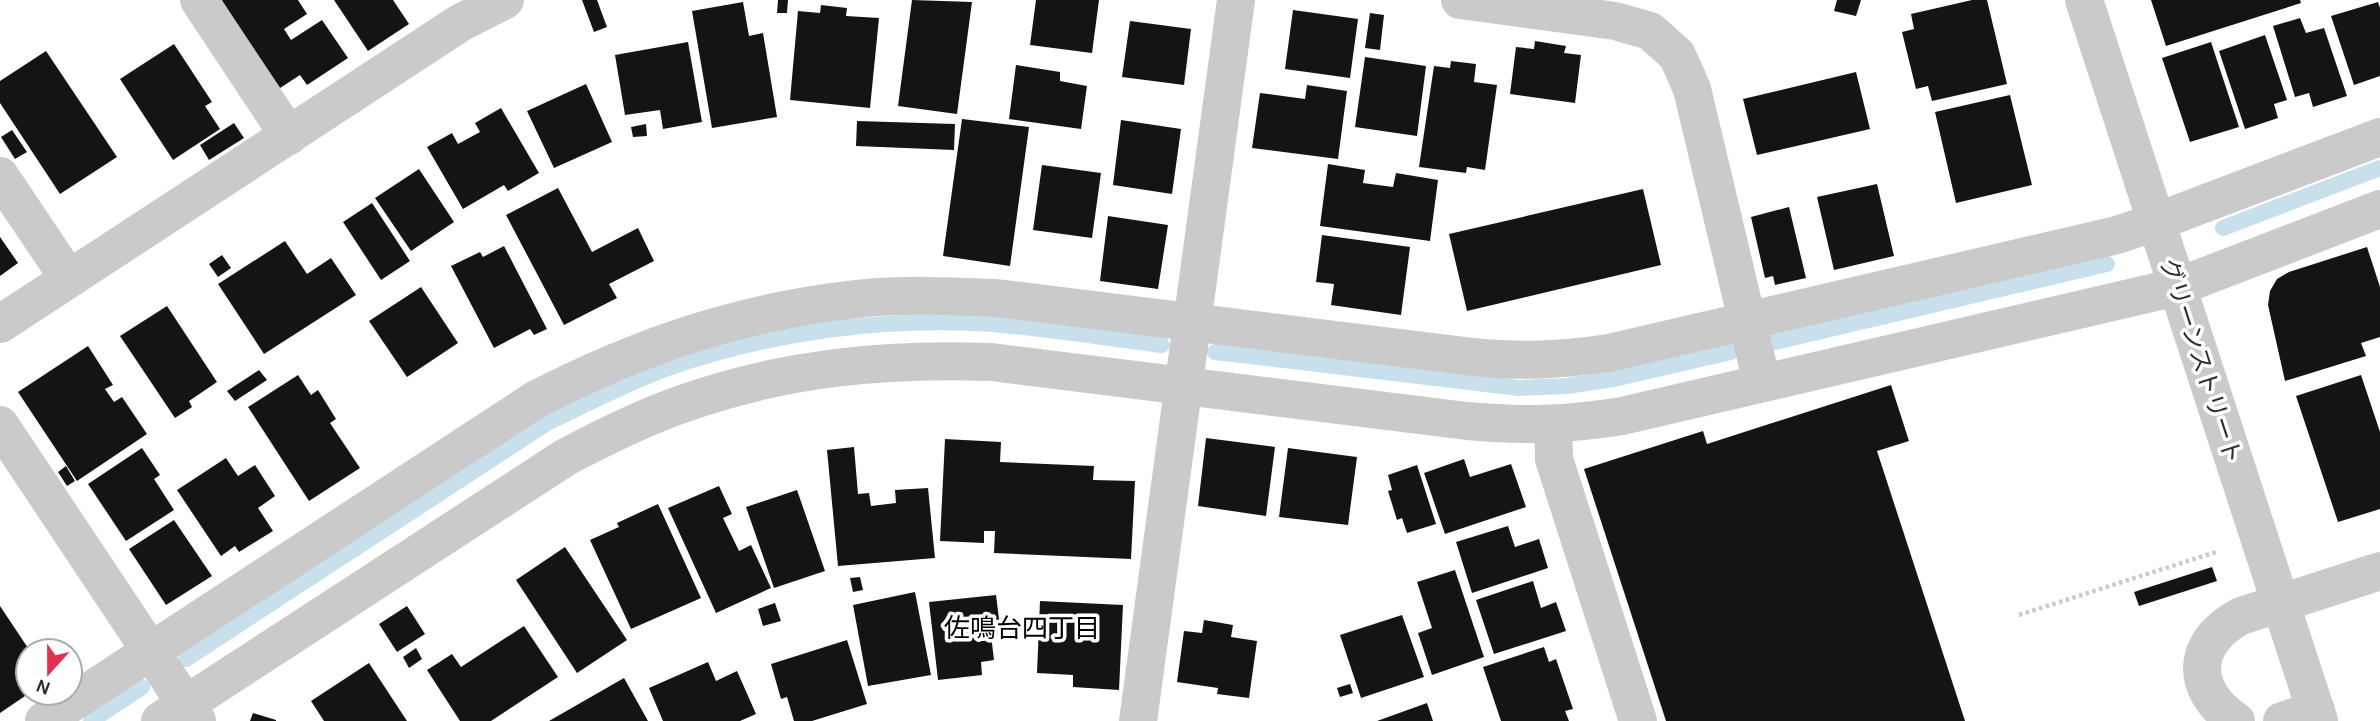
<svg xmlns="http://www.w3.org/2000/svg" width="2380" height="721" font-family="Karla,'Noto Sans JP',sans-serif">
  <style>
    .lines { fill: none; stroke-linecap: round; stroke-linejoin: round }
    .stream { stroke: #c7e0eb; stroke-width: 16 }
    .building { fill: #141414 }
    .path { stroke: #cacaca; stroke-width: 4.5; stroke-dasharray: 3.5 3.5; stroke-linecap: butt }
    .minor { stroke: #cacaca; stroke-width: 38 }
    .labels { text-anchor: middle; stroke-width: 7; stroke-linejoin: round; paint-order: stroke }
    .street-label { font-size: 24px; fill: #2d2d2d; stroke: #fff }
    .neighbourhood-label { font-size: 26px; fill: #000; stroke: #fff }
  </style>
  <rect width="100%" height="100%" fill="#fff"/>
  <g class="lines">
    <path class="stream" d="M2223,228l157,-60
      M1775,342l332,-78
      M1215,352l304,36 48,-2 47,-7 117,-27
      M186,659l361,-236c40,-19 80,-40 121,-55 104,-36 216,-51 325,-44 57,5 113,14 169,21
      M91,721l51,-34"/>
  </g>
  <path class="building" d="M221,0h77l9,14 -23,15 7,11 31,-20 26,38 -41,27 -7,-10 -20,13z
    M334,0h59l16,24 -41,27z
    M582,0h15l10,27 -13,5z
    M778,0h10l-1,13h-10z
    M912,0l60,2 -15,112 -59,-8z
    M1036,0h63l-7,53 -62,-8z
    M1837,0h24l-5,16 -22,-5z
    M1972,0h15l20,84 -75,17 -4,-15 -12,3 -14,-57 12,-3 -3,-15z
    M2151,0h149l1,3 -135,43z
    M743,2l6,34 14,-3 14,84 -65,11 -20,-117z
    M2378,2l2,6v68l-26,9 -23,-69z
    M821,5l26,3 -1,8 33,2 -9,90 -80,-8 8,-89 22,2z
    M1293,10l65,9 -8,59 -65,-9z
    M1370,13l14,2 -4,35 -15,-2z
    M2300,18l6,15 18,-5 23,68 -34,11 -4,-14 -14,4 -22,-71z
    M1130,21l61,8 -7,56 -62,-8z
    M2265,35l22,65 -13,4 4,14 -33,11 -26,-78z
    M1535,41l31,5 -2,7 17,2 -6,48 -65,-9 6,-47 18,2z
    M688,42l14,80 -39,7 -3,-19 -35,5 -10,-60z
    M2211,42l28,85 -49,15 -28,-84z
    M174,44l38,58 -7,4 15,23 -47,31 -53,-81z
    M46,51l71,106 -57,37 -60,-91v-22z
    M1365,57l61,9 -9,70 -62,-9z
    M1451,61l25,3 -2,18 23,3 -12,85 -18,-3 -1,6 -47,-6 15,-101 16,2z
    M1016,65l44,7v9l27,5 -6,43 -72,-10z
    M1856,72l14,57 -113,26 -14,-56z
    M586,84l26,58 -58,26 -27,-57z
    M1307,85l40,6 -9,68 -86,-11 8,-55 45,6z
    M2010,95l22,90 -76,18 -21,-91z
    M501,108l38,65 -31,18 -4,-6 -41,24 -36,-62 25,-14 6,11 22,-12 -5,-9z
    M962,119l67,8 -19,139 -67,-10z
    M1121,120l60,9 -9,65 -59,-9z
    M857,121l98,3 -1,26 -98,-4z
    M234,123l10,15 -35,22 -9,-15z
    M646,124l1,12 -14,1 -2,-10z
    M12,130l15,22 -12,7 -14,-22z
    M1328,164l37,6 -2,13 30,4 3,-14 42,7 -8,61 -110,-15z
    M1042,165l59,8 -9,65 -59,-8z
    M419,169l35,53 -43,29 -36,-53z
    M1877,184l17,72 -60,14 -17,-73z
    M558,188l34,64 46,-24 16,33 -45,23 8,14 -53,27 -58,-110z
    M1643,189l18,76 -194,46 -18,-77z
    M372,203l38,58 -29,19 -38,-58z
    M1789,207l17,71 -31,7 -2,-9 -8,2 -14,-61z
    M1108,216l60,9 -10,64 -58,-8z
    M1322,235l88,12 -9,68 -70,-10 3,-21 -18,-2z
    M0,237l18,26 -18,13z
    M285,241l22,33 24,-16 25,37 -92,59 -46,-70z
    M504,246l43,83 -13,6 -4,-6 -36,19 -43,-82 29,-14 3,5z
    M2367,247l13,40v50l-19,6 5,13 -81,25 -17,-76 2,-14 7,-12 12,-7z
    M222,255l9,13 -13,9 -9,-13z
    M421,287l37,56 -51,34 -38,-56z
    M167,306l50,76 -28,19 3,6 -17,11 -55,-82z
    M88,346l25,39 -8,4 9,13 8,-5 25,37 -70,47 -59,-89z
    M259,370l8,10 -32,21 -8,-10z
    M298,375l13,20 7,-5 18,29 -6,4 30,45 -51,33 -61,-94z
    M2361,375l19,57v77l-42,13 -42,-126z
    M1891,385l18,56 -32,10 88,270h-299l-82,-252 119,-38 4,13z
    M1206,438l69,9 -9,69 -68,-10z
    M945,439l56,3 -1,20 94,4 -1,14 42,1 -4,78 -137,-6 1,-22h-11v12l-44,-2z
    M854,447l4,47 11,-1 2,13 25,-3 -1,-13 33,-2 7,70 -97,8 -11,-116z
    M142,448l18,27 -6,4 20,31 -48,31 -38,-57z
    M1288,448l69,9 -9,68 -69,-8z
    M226,458l12,18 17,-11 20,31 -17,12 15,23 -34,21 -4,-6 -14,10 -44,-66z
    M1464,459l6,18 41,-13 15,43 -81,27 -21,-61z
    M1417,465l19,59 -29,9 -5,-15 -5,2 -9,-29 4,-1 -4,-15z
    M66,466l9,15 -8,5 -9,-14z
    M719,486l13,28 -9,4 16,33 12,-6 20,43 -55,25 -48,-105z
    M797,490l28,81 -51,17 -28,-81z
    M658,504l43,94 -70,31 -41,-89 29,-13 -2,-4z
    M174,520l38,56 -46,29 -37,-56z
    M1508,526l7,21 24,-8 9,29 -76,25 -16,-51z
    M565,547l62,93 -50,33 -61,-93z
    M2212,567l5,14 -78,25 -5,-14z
    M1455,570l29,87 -52,18 -14,-42 14,-5 -15,-46z
    M860,577l3,13 -10,2 -3,-14z
    M1533,581l8,27 15,-6 10,29 -72,23 -18,-54z
    M915,592l16,83 -63,11 -15,-81z
    M996,595l5,40h-10l3,25 -13,2 1,13 -44,5 -9,-78z
    M1040,601l83,4 -4,85 -46,-3v-12l-36,-2z
    M775,603l6,18 -18,5 -5,-17z
    M0,606l30,45h-2v43l-28,19z
    M407,606l18,28 -28,18 -18,-28z
    M1402,615l22,62 -63,21 -21,-63z
    M1204,620l29,5 -2,12 26,4 -8,57 -32,-4 1,-6 -41,-6 7,-51 18,2z
    M524,626l34,51 -67,44h-31l-33,-51 25,-16 9,13z
    M847,640l20,64 -55,17h-18l-7,-24 -6,2 -10,-35z
    M1544,647l5,15 7,-3 17,50 -8,2 4,10h-68l-18,-54z
    M416,648l6,11 -13,9 -6,-11z
    M708,662l8,19 21,-10 19,43 -16,7h-77l-14,-33z
    M369,663l38,58h-83l-13,-20z
    M624,678l24,43h-99z
    M1350,684l3,9 -13,4 -3,-9z
    M1427,703l6,18h-56z
    M253,713l23,7v1h-26z"/>
  <g class="lines">
    <path class="path" d="M2019,615l197,-63"/>
    <path class="minor" d="M199,0l90,136
      M1460,0l155,21 35,10 27,24 15,34 70,294
      M2084,0l235,721
      M0,176l69,103
      M0,324l460,-301 45,-23
      M0,425l197,296
      M1553,425l1,34 84,262
      M44,721l491,-321c105,-54 204,-88 322,-101 46,-5 93,-3 139,-1l477,59c50,5 87,3 136,-4l508,-118 39,-13 224,-85
      M160,721l406,-264c38,-20 76,-39 116,-53 102,-36 202,-46 309,-42l476,59c56,5 99,4 155,-5l555,-129 203,-78
      M1138,721l98,-721
      M2236,721c-47,-31 -45,-79 5,-105l139,-45
      M2282,721l34,-11"/>
  </g>
  <g class="labels">
    <g class="street-label">
      <text transform="translate(2201 361) rotate(72)" y="8">グリーンストリート</text>
    </g>
    <g class="neighbourhood-label">
      <text x="1022" y="637">佐鳴台四丁目</text>
    </g>
  </g>
  <g transform="translate(49 672) rotate(201)"><circle r="33" fill="#ffffff" stroke="#ababab" stroke-width="2"/>
  <path d="M0-5L12 26L0 18L-12 26Z" fill="#e3304f"/>
  <text y="-10" font-size="19" font-weight="bold" text-anchor="middle" fill="#2d2d2d">N</text>
  </g>
</svg>
